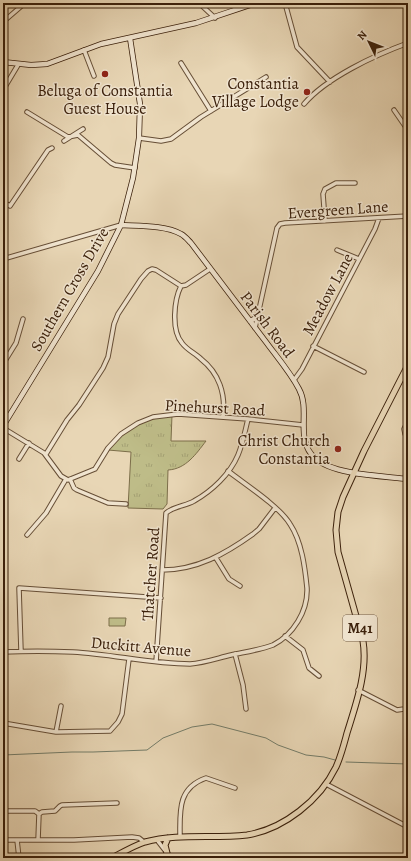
<svg xmlns="http://www.w3.org/2000/svg" width="411" height="861" font-family="Alegreya,serif">
  <style>
    .grass { fill: url(#grass-tufts); stroke: #7c6e4a }
    .pitch { fill: #bebc88; stroke: #7c6e4a }
    .lines { fill: none; stroke-linecap: round; stroke-linejoin: round }
    .stream { stroke: #737c69; stroke-width: 1 }
    .street-casing { stroke: #664e36; stroke-width: 5.5 }
    .secondary-casing { stroke: #3b200b; stroke-width: 6 }
    .primary-casing { stroke: #3b200b; stroke-width: 7 }
    .street { stroke: #f0e4cf; stroke-width: 3.5 }
    .secondary { stroke: #f0e4cf; stroke-width: 4.5 }
    .primary { stroke: #e8d6b5; stroke-width: 5 }
    .poi-dot { fill: #8f2418; stroke: #f0e4cf; stroke-width: 1.5 }
    .labels { text-anchor: middle; stroke-width: 3; stroke-linejoin: round; paint-order: stroke }
    .shield { fill: #f0e4cf; stroke: #715b46; stroke-width: 1 }
    .shield-label { font-size: 15px; font-weight: bold; fill: #3b200b }
    .poi-label { font-size: 16px; fill: #3b200b; stroke: #f0e4cf; text-anchor: end }
    .street-label { font-size: 16px; fill: #3b200b; stroke: #f0e4cf }
  </style>
  <defs>
    <pattern id="grass-tufts" width="24" height="20" patternUnits="userSpaceOnUse"><rect width="24" height="20" fill="#bebc88"/><path d="M3 7l-1-3M5 7V3M7 7l1-3M15 17l-1-3M17 17v-4M19 17l1-3" fill="none" stroke="#a4a174"/></pattern>
  </defs>
  <rect width="100%" height="100%" fill="#e8d6b5"/>
  <filter id="stains"><feTurbulence type="fractalNoise" baseFrequency=".005" numOctaves="4"/><feColorMatrix values="0 0 0 0 .2 0 0 0 0 .09 0 0 0 0 .02 0 0 0 .5 -.17"/></filter>
  <radialGradient id="worn" r=".72"><stop offset=".6" stop-color="#630" stop-opacity="0"/><stop offset="1" stop-color="#630" stop-opacity=".3"/></radialGradient>
  <path class="grass" d="M172,415l-1,26h35c-10,13 -20,28 -38,29l-1,34 -4,5 -35,-1 3,-56 -23,-2c21,-23 33,-30 64,-35z"/>
  <path class="pitch" d="M109,618h17l-1,8h-16z"/>
  <g class="lines">
    <path class="stream" d="M3,755l69,-3h21l54,-2 16,-12 29,-11 20,-3 54,14 12,7 28,10 18,2 11,3
      M346,762l62,2"/>
    <g class="street-casing">
      <path id="street" d="M199,3l16,15
        M285,3l12,44 33,35
        M5,20v-17
        M3,22l22,-19
        M84,50l10,26
        M181,63l30,48
        M3,90l15,-25
        M304,104c22,-26 71,-49 104,-61
        M394,110l11,16 3,1
        M27,112l41,25 10,-2 33,28 4,2 20,3
        M139,138l22,3 10,-2 30,-22 65,-40
        M64,141l19,-12
        M3,202l7,4 38,-56 4,-2
        M325,221l-2,-27 2,-5 11,-6h19
        M337,250l22,9
        M3,259l118,-34
        M210,269l-24,16 -5,1c-7,14 -10,44 1,57 5,7 13,10 19,16 18,14 25,35 22,58
        M255,328l22,-100 3,-4 5,-1 123,-7
        M313,346l51,26
        M3,364l13,-21 7,-24
        M294,380l8,-11 73,-140 4,-11
        M408,421l-4,8 1,5 3,3
        M3,428l41,25 17,23 7,4 27,-11 13,-21 13,-14 17,-11 15,-6 25,-3 70,5 55,6
        M46,454l21,-34 12,-15 24,-37 5,-11 6,-33 4,-10 23,-35 7,-8 4,-2 4,1 25,16
        M19,459l10,-16
        M70,479l4,9 3,2 31,13 18,1
        M27,535l19,-22 20,-34
        M216,558l13,21 11,7
        M162,570c35,0 63,-16 91,-36l6,-5 16,-21
        M285,636l18,14 6,18 10,8
        M21,651l-2,-63 142,10
        M3,652c23,-1 46,-1 70,0 39,2 78,12 117,12 14,-1 28,-6 41,-9 14,-3 29,-5 42,-10 20,-10 35,-34 34,-57 -2,-20 -5,-46 -17,-64 -11,-18 -44,-39 -62,-53
        M235,654l8,31 3,24
        M156,662l10,-149c8,-7 20,-7 28,-12 18,-10 36,-27 44,-46 5,-12 7,-24 10,-36
        M358,690l39,20 7,-1 4,-3
        M3,723l53,9 54,-1 8,-9 4,-8 7,-55
        M56,732l5,-26
        M326,784l82,43
        M3,813l4,-2h28l4,3
        M39,814l3,-2 13,-1 5,-5 2,-1 55,-2
        M180,837c0,-25 -3,-49 26,-59l29,10
        M3,840h71l58,-3 7,1 5,4
        M17,840l2,18
        M38,840l1,-26
        M157,840l14,18"/>
    </g>
    <g class="secondary-casing">
      <path id="secondary" d="M3,62l28,3 16,-1 54,-20 95,-21 60,-20
        M121,225c17,1 45,0 60,9 4,2 7,6 10,9 25,33 50,66 75,99 11,15 24,30 33,47 12,22 -5,50 16,69 18,17 68,18 93,21
        M250,321l8,-4
        M3,426l95,-155 23,-46 12,-47 6,-40 1,-34 -10,-66"/>
    </g>
    <g class="primary-casing">
      <path id="primary" d="M167,853l-2,-8 3,-7
        M112,858c11,-6 21,-12 33,-16 33,-9 69,-3 102,-7 37,-6 73,-35 89,-68 5,-11 8,-23 11,-34 9,-29 21,-62 16,-92l-25,-89 -2,-22 2,-18 5,-15 21,-46 44,-86"/>
    </g>
    <use href="#street" class="street"/>
    <use href="#secondary" class="secondary"/>
    <use href="#primary" class="primary"/>
  </g>
  <g class="poi-dot">
    <circle cx="105" cy="74" r="4"/>
    <circle cx="307" cy="92" r="4"/>
    <circle cx="338" cy="449" r="4"/>
  </g>
  <g class="labels">
    <rect class="shield" x="343" y="615" width="34" height="26" rx="3"/>
    <g class="shield-label">
      <text x="360" y="633">M41</text>
    </g>
    <g class="poi-label">
      <text x="299" y="89">Constantia<tspan x="299" dy="18">Village Lodge</tspan></text>
      <text x="105" y="96" text-anchor="middle">Beluga of Constantia<tspan x="105" dy="18">Guest House</tspan></text>
      <text x="330" y="446">Christ Church<tspan x="330" dy="18">Constantia</tspan></text>
    </g>
    <g class="street-label">
      <text transform="translate(338 209) rotate(-4)" y="6">Evergreen Lane</text>
      <text transform="translate(69 289) rotate(-60)" y="6">Southern Cross Drive</text>
      <text transform="translate(327 294) rotate(-62)" y="6">Meadow Lane</text>
      <text transform="translate(268 324) rotate(53)" y="6">Parish Road</text>
      <text transform="translate(215 407) rotate(3)" y="6">Pinehurst Road</text>
      <text transform="translate(150 574) rotate(-86)" y="6">Thatcher Road</text>
      <text transform="translate(141 646) rotate(5)" y="6">Duckitt Avenue</text>
    </g>
  </g>
  <rect width="411" height="861" fill="none" stroke="#e8d6b5" stroke-width="16"/>
  <rect x="4" y="4" width="403" height="853" fill="none" stroke="#3b200b" stroke-width="2"/>
  <rect x="8" y="8" width="395" height="845" fill="none" stroke="#3b200b"/>
  <g transform="translate(369 42) rotate(313)" stroke="#f0e4cf" stroke-width="3" paint-order="stroke">
  <path d="M0-3L7 15L0 10L-7 15Z" fill="#3b200b"/>
  <text y="-6" font-size="11" font-weight="bold" text-anchor="middle" fill="#3b200b">N</text>
  </g>
  <rect width="100%" height="100%" filter="url(#stains)"/>
  <rect width="100%" height="100%" fill="url(#worn)"/>
</svg>
